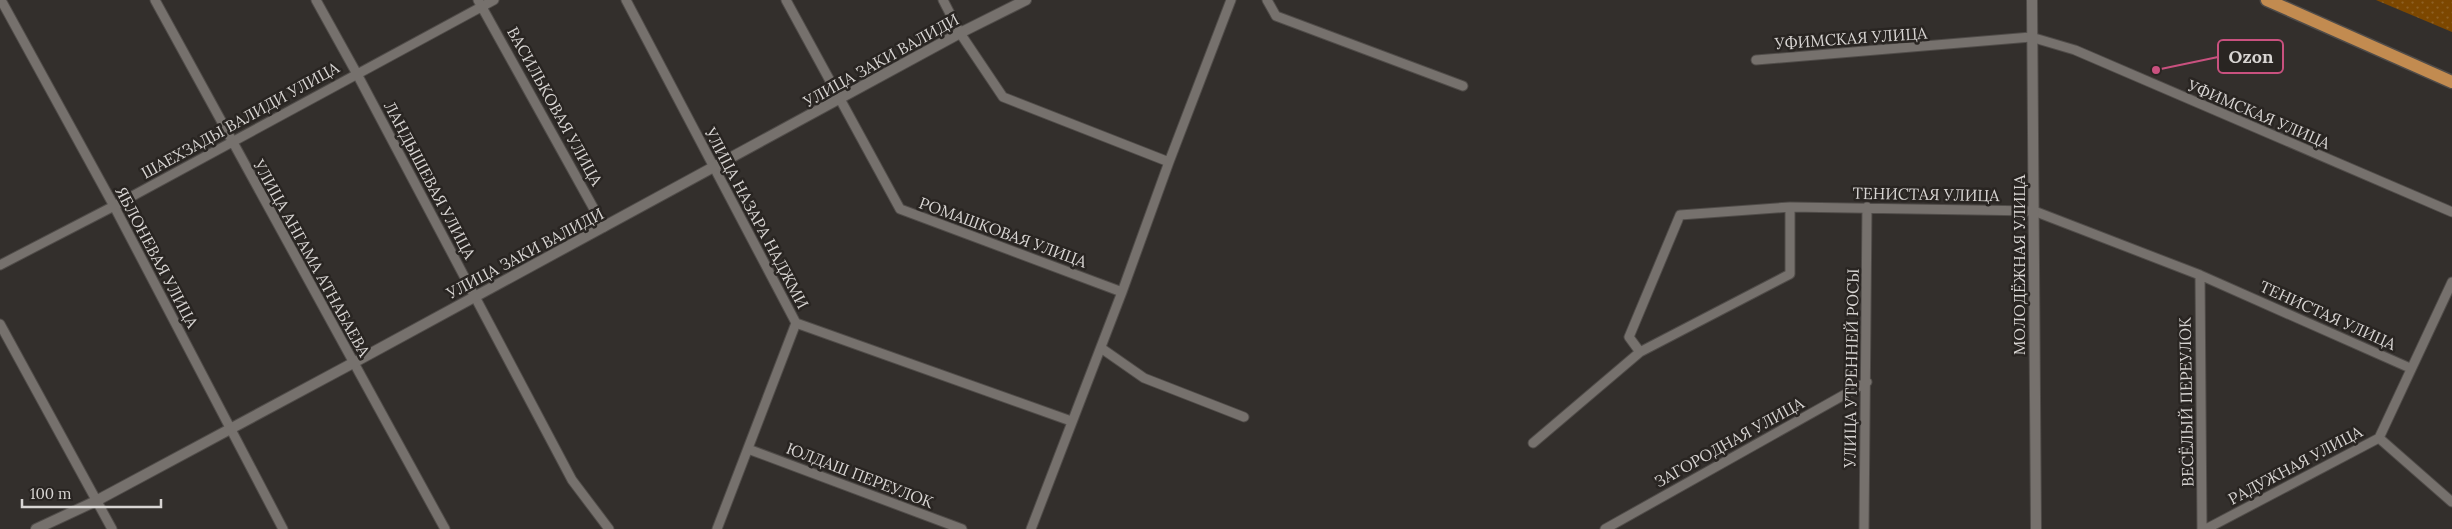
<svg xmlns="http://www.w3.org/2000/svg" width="2452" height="529" font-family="Lora,serif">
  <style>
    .garden { fill: url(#garden-dots) }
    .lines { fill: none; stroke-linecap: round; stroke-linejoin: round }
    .minor-casing { stroke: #504c49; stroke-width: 11 }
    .tertiary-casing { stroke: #504c49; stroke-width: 12 }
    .primary-casing { stroke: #504c49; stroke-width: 15 }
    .minor { stroke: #76716d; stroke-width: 9 }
    .tertiary { stroke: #76716d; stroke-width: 10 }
    .primary { stroke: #c28b50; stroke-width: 12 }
    .labels { text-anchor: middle; stroke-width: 5; stroke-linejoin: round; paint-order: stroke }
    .street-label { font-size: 16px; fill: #d8d5d3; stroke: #292522 }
    .leader { fill: none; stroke: #c9517f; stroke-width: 2 }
    .callout-dot { fill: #c9517f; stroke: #292522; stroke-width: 2 }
    .callout { fill: #292522; stroke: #c9517f; stroke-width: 2 }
    .callout-label { font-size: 18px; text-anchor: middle; font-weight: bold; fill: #d8d5d3 }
  </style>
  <defs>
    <pattern id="garden-dots" width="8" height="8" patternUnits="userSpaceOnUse" patternTransform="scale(1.25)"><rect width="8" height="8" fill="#7c4700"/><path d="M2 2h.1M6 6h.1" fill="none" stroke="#8e6124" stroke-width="1.8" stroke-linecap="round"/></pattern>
  </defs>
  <rect width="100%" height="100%" fill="#332f2c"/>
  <path class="garden" d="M2376,0h76v32z"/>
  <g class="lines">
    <g class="minor-casing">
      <path id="minor" d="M1,0l113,206 169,323
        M155,0l290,529
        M316,0l41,74 215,406 37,49
        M478,0l126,227
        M626,0l170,323 275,98
        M786,0l114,209 222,83
        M943,0l17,33 43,64 166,65
        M1267,0l9,16 187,70
        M1756,60l275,-23 44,13 377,162
        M0,265l114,-59 380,-206
        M2200,275l2,254
        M0,324l112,205
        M1101,348l43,30 100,39
        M1640,352l-11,-15 51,-122 110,-8 244,4 166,64 210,93
        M2379,438l73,64
        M1533,443l107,-91 150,-78v-67
        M748,449l214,80
        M717,529l79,-206
        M1031,529l91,-237 47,-130 62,-162
        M1605,529l262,-147
        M1864,529l3,-322
        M2206,529l173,-91 73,-156"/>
    </g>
    <g class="tertiary-casing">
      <path id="tertiary" d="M2032,0l4,529
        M36,529l60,-28 257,-138 607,-330 66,-33"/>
    </g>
    <g class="primary-casing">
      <path id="primary" d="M2267,0l185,82"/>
    </g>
    <use href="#minor" class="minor"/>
    <use href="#tertiary" class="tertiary"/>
    <use href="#primary" class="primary"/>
  </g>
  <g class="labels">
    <g class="street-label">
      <text transform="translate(1851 38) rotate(-4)" y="6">УФИМСКАЯ УЛИЦА</text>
      <text transform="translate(881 60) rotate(-29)" y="6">УЛИЦА ЗАКИ ВАЛИДИ</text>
      <text transform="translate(555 106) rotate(61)" y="6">ВАСИЛЬКОВАЯ УЛИЦА</text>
      <text transform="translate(2259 114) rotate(23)" y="6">УФИМСКАЯ УЛИЦА</text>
      <text transform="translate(240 120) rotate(-29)" y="6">ШАЕХЗАДЫ ВАЛИДИ УЛИЦА</text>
      <text transform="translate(430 180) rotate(62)" y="6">ЛАНДЫШЕВАЯ УЛИЦА</text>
      <text transform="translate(1926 194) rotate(1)" y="6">ТЕНИСТАЯ УЛИЦА</text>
      <text transform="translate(757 218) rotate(62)" y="6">УЛИЦА НАЗАРА НАДЖМИ</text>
      <text transform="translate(1003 232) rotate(20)" y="6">РОМАШКОВАЯ УЛИЦА</text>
      <text transform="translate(525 253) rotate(-28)" y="6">УЛИЦА ЗАКИ ВАЛИДИ</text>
      <text transform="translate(157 257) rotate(62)" y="6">ЯБЛОНЕВАЯ УЛИЦА</text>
      <text transform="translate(312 258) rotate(61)" y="6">УЛИЦА АНГАМА АТНАБАЕВА</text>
      <text transform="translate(2019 265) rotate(-90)" y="6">МОЛОДЁЖНАЯ УЛИЦА</text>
      <text transform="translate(2328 315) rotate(24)" y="6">ТЕНИСТАЯ УЛИЦА</text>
      <text transform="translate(1851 368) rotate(-89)" y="6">УЛИЦА УТРЕННЕЙ РОСЫ</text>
      <text transform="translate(2186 402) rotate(-91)" y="6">ВЕСЁЛЫЙ ПЕРЕУЛОК</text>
      <text transform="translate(1729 442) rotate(-29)" y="6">ЗАГОРОДНАЯ УЛИЦА</text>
      <text transform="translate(2295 465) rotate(-28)" y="6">РАДУЖНАЯ УЛИЦА</text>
      <text transform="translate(860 475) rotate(21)" y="6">ЮЛДАШ ПЕРЕУЛОК</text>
    </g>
  </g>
  <path class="leader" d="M2156 70L2218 57"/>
  <circle class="callout-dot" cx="2156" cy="70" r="5"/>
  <rect class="callout" x="2218" y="40" width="65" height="33" rx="5"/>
  <g class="callout-label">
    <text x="2251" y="63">Ozon</text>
  </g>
  <path d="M22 499v8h139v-8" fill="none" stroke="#d8d5d3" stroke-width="2.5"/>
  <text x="30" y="499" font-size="15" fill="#d8d5d3" stroke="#292522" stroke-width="4" paint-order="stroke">100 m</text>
</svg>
